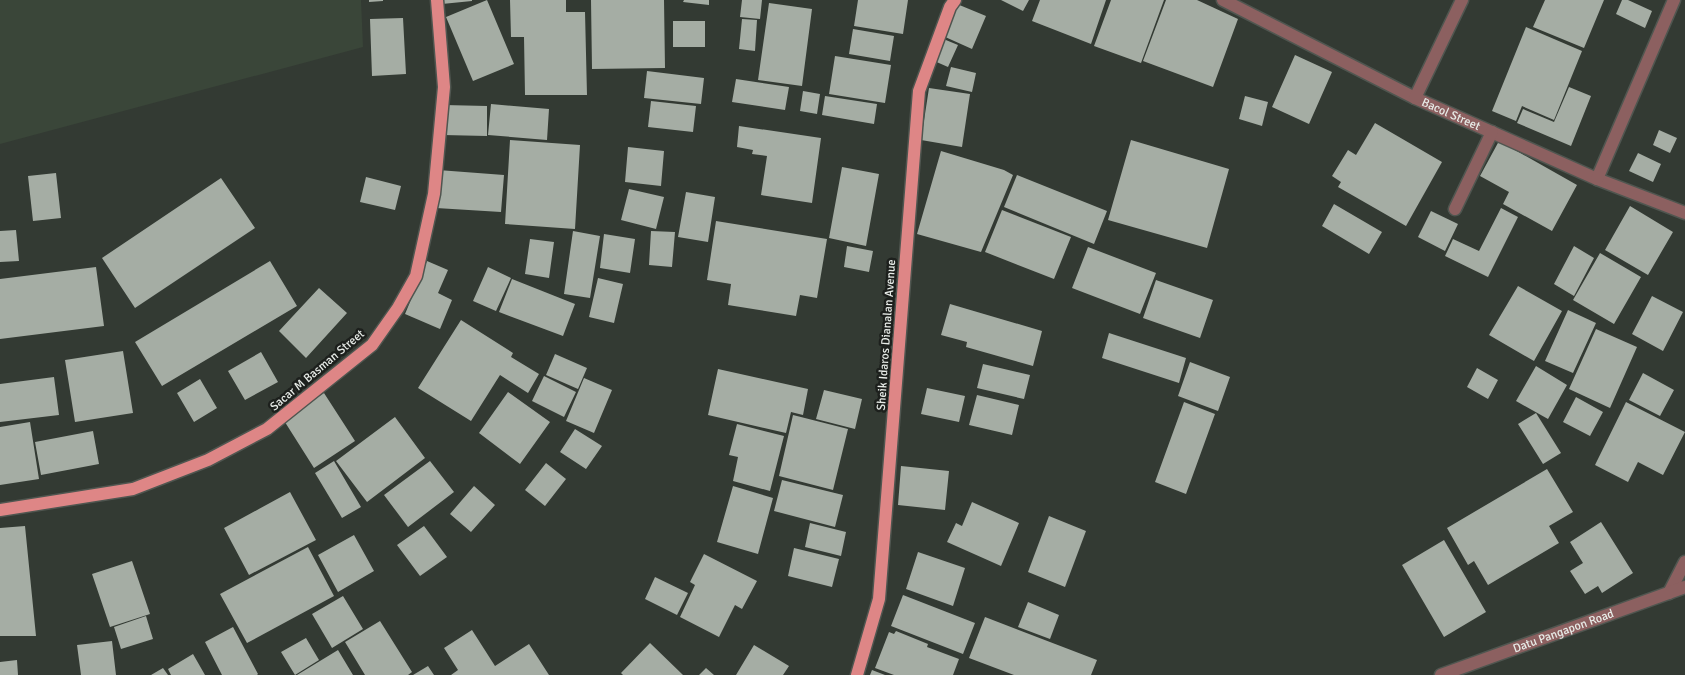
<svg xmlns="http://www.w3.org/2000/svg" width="1685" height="675" font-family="Signika,sans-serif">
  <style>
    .built { fill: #3a4639 }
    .building { fill: #a5ada4 }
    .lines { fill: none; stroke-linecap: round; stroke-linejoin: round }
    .minor-casing { stroke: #505650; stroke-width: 15 }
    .major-casing { stroke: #505650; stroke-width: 15 }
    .minor { stroke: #8c6060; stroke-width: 12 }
    .major { stroke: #de8686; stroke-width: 12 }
    .labels { text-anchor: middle; stroke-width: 5; stroke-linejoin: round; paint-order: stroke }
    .street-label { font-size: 12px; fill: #e8ece8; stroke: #1d201d }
  </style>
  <rect width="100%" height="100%" fill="#333a33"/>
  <path class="built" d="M0,0h361l2,47 -363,97z"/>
  <path class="building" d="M369,0h14v1l-14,1z
    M441,0h31v1l-30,3z
    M487,0l27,64 -41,17 -27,-64z
    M510,0h56v12h19l2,83h-62l-1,-58h-13z
    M591,0h73l1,68 -73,1z
    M684,0h25v5l-26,-3z
    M742,0h20l-2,19 -20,-2z
    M858,0h50l-5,34 -49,-8z
    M1001,0h28l-6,11z
    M1040,0h66l-15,44 -59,-23z
    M1111,0h53l-23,63 -47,-17z
    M1166,0h31l41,19 -25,68 -70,-26z
    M1545,0h59l-20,48 -51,-21z
    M1622,0h6l24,11 -7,17 -29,-14z
    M769,3l43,6 -10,77 -44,-6z
    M957,4l29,12 -14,33 -29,-13z
    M403,18l3,56 -34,2 -2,-57z
    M742,19l15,1 -2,31 -16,-2z
    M673,21h32v26h-32z
    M1526,27l56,24 -28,69 -32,-14 -6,15 -24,-10z
    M853,29l41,7 -4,25 -41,-7z
    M941,38l17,7 -10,22 -16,-7z
    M1295,55l37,17 -23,52 -37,-17z
    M835,56l56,9 -6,38 -56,-9z
    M951,67l25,6 -4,19 -26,-6z
    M647,71l57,7 -3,26 -57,-6z
    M736,79l53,8 -4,23 -53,-8z
    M1569,87l22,9 -20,50 -54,-23 6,-14 31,13z
    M929,88l41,6 -8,53 -41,-7z
    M803,91l17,3 -3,20 -17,-3z
    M825,96l52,8 -3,20 -52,-9z
    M1245,96l23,6 -6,24 -23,-7z
    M651,101l45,5 -3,26 -45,-5z
    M491,104l58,5 -2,31 -59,-5z
    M444,105l43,1v30l-44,-1z
    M1375,123l67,39 -36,64 -68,-39 3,-5 -9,-6 16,-26 8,5z
    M739,126l82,12 -9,65 -51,-8 6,-39 -15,-2 1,-4 -16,-3z
    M1659,130l18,8 -7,15 -17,-8z
    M510,140l70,5 -5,84 -70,-5z
    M1131,140l98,29 -22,79 -99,-28z
    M1499,141l78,44 -25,46 -49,-27 6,-12 -29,-16z
    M628,147l36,4 -3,35 -36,-4z
    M941,151l63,19 9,5 -32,77 -64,-18z
    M1638,153l23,11 -8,18 -24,-11z
    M842,167l37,7 -13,72 -37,-8z
    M438,170l66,5 -3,37 -65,-4z
    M56,173l5,45 -28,3 -5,-45z
    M1017,175l90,36 -13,33 -90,-37z
    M366,177l35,9 -6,24 -35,-8z
    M221,178l34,50 -120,80 -33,-50z
    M629,189l35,8 -8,32 -35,-9z
    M686,192l29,5 -7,45 -30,-5z
    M1334,204l48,28 -13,22 -47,-28z
    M1630,206l43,26 -25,43 -43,-25z
    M1501,208l17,9 -30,60 -43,-21 8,-17 26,12z
    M1002,210l69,27 -17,42 -69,-27z
    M1431,211l27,13 -13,27 -27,-14z
    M716,221l111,18 -10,59 -17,-3 -4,21 -68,-11 3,-21 -24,-4z
    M16,230l3,31 -19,1v-31z
    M573,231l27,5 -10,62 -26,-4z
    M651,231l24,1 -3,35 -23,-2z
    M604,234l31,5 -5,34 -30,-5z
    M530,239l24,3 -5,36 -24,-4z
    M847,246l26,5 -4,21 -25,-5z
    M1574,246l20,12 -20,38 -20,-12z
    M1088,247l68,26 -16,41 -68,-26z
    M1600,253l41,24 -27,47 -41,-24z
    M270,261l27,45 -135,80 -27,-44z
    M427,261l21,9 -10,23 14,7 -12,29 -35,-15z
    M96,267l8,59 -104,13v-60z
    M488,267l23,11 -15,33 -23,-10z
    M598,278l25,6 -9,39 -25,-6z
    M512,279l63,25 -12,32 -64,-24z
    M1156,280l57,20 -13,38 -57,-20z
    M1518,286l44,25 -28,50 -45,-26z
    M319,288l28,25 -41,45 -27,-27z
    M1652,296l31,16 -20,39 -31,-17z
    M950,304l92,27 -9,35 -67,-19 1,-5 -26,-7z
    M1568,310l28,13 -23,50 -28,-12z
    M461,320l52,33 -2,4 28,17 -11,19 -28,-18 -29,46 -53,-33z
    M1596,329l41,18 -27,61 -41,-19z
    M1109,333l77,25 -7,25 -77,-25z
    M123,351l10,62 -58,9 -10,-62z
    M261,352l17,30 -33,18 -17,-29z
    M555,354l32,14 -9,21 -32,-14z
    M1190,362l40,15 -12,34 -40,-15z
    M983,364l47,11 -6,24 -47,-11z
    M1536,366l31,19 -19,34 -32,-18z
    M1477,368l21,12 -10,19 -21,-12z
    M718,369l90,20 -5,26 -12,-3 -5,21 -78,-18z
    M1643,373l31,17 -14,26 -31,-16z
    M544,376l32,16 -12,25 -32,-16z
    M54,377l5,38 -59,7v-38z
    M584,378l28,12 -18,43 -28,-12z
    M200,379l17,29 -23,14 -17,-29z
    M927,388l38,8 -6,26 -38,-8z
    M824,390l38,9 -7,30 -39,-10z
    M508,392l42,30 -30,42 -41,-31z
    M324,393l31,48 -41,27 -31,-49z
    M977,395l42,10 -7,30 -43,-10z
    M1576,397l27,15 -13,24 -27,-14z
    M1184,402l31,12 -29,80 -31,-12z
    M1626,402l59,30 -22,43 -25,-13 -10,20 -33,-17z
    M1536,413l25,40 -18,11 -25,-40z
    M793,415l55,14 -15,61 -54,-14z
    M395,417l30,41 -58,44 -31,-41z
    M30,422l9,57 -39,6v-58z
    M737,424l47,12 -14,55 -37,-10 5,-24 -9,-2z
    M575,429l27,17 -16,23 -26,-17z
    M93,431l6,33 -58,11 -6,-33z
    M334,461l27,46 -19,11 -27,-45z
    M430,461l24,31 -46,35 -24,-32z
    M546,463l20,16 -21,27 -20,-16z
    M901,466l48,5 -4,39 -47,-5z
    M1547,469l26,43 -24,14 10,17 -71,42 -14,-24 -6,4 -21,-37z
    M782,480l61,15 -8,32 -61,-16z
    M474,486l21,19 -24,27 -21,-18z
    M733,486l40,12 -15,56 -41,-12z
    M290,492l26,48 -67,35 -25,-47z
    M972,502l47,21 -18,43 -54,-24 9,-19 6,3z
    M1049,516l37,15 -21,56 -37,-15z
    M1601,522l32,51 -31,20 -4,-7 -13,8 -15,-23 13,-8 -13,-21z
    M810,523l36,9 -5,24 -36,-9z
    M25,526l11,110h-36v-108z
    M424,526l23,31 -27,19 -23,-31z
    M354,535l20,36 -36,21 -20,-37z
    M1444,540l42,72 -42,25 -42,-72z
    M308,547l26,49 -87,47 -27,-49z
    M794,548l45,11 -7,28 -44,-11z
    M918,552l47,16 -12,38 -47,-17z
    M704,554l53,27 -15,28 -7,-4 -16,32 -39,-20 15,-32 -5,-3z
    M132,561l18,53 -40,13 -18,-53z
    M655,577l33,16 -11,22 -32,-16z
    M903,595l72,28 -12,31 -72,-28z
    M343,596l20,33 -31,19 -20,-34z
    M1028,602l31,13 -9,24 -32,-12z
    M146,616l7,23 -32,10 -7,-22z
    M985,617l112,43 -6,15h-77l-45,-17z
    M380,621l32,51 -4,3h-43l-20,-33z
    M233,627l25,47 -1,1h-35l-17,-33z
    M472,630l23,36 34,-22 20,31h-98l7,-5 -14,-22z
    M896,631l32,13 -1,3 32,12 -6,16h-59l-19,-7 14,-36 5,2z
    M306,638l13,22 -24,15 -14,-23z
    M112,641l4,34h-35l-4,-30z
    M650,643l33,32h-60l-2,-2z
    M754,645l35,21 -6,9h-47z
    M338,650l15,25h-56z
    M193,654l12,21h-34l-3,-6z
    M17,660l1,15h-18v-13z
    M428,666l6,9h-21z
    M163,668l5,7h-17z
    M706,668l8,7h-15z
    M872,670l13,5h-15z"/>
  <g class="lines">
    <g class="minor-casing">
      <g id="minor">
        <path id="s1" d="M1223,0l192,98 182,81 88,34"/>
        <path d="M1415,98l47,-98"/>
        <path d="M1597,179l77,-179"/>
        <path d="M1455,209l37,-77"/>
        <path d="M1669,593l16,-31"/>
        <path id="s2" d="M1441,675l244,-88"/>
      </g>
    </g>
    <g class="major-casing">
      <path id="major" d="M0,510l133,-21 75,-29 59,-31 105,-84 26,-37 18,-32 18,-82 10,-107 -7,-87
        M857,675l22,-76 40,-508 31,-84 5,-7"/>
    </g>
    <use href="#minor" class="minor"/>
    <use href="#major" class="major"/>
  </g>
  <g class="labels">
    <g class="street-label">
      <text dy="4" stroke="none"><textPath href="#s1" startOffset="255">Bacol Street</textPath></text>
      <text transform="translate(886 335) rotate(-86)" y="4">Sheik Idaros Dianalan Avenue</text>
      <text transform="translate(317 370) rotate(-40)" y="4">Sacar M Basman Street</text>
      <text dy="4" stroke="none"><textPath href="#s2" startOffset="130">Datu Pangapon Road</textPath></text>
    </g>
  </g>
</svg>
